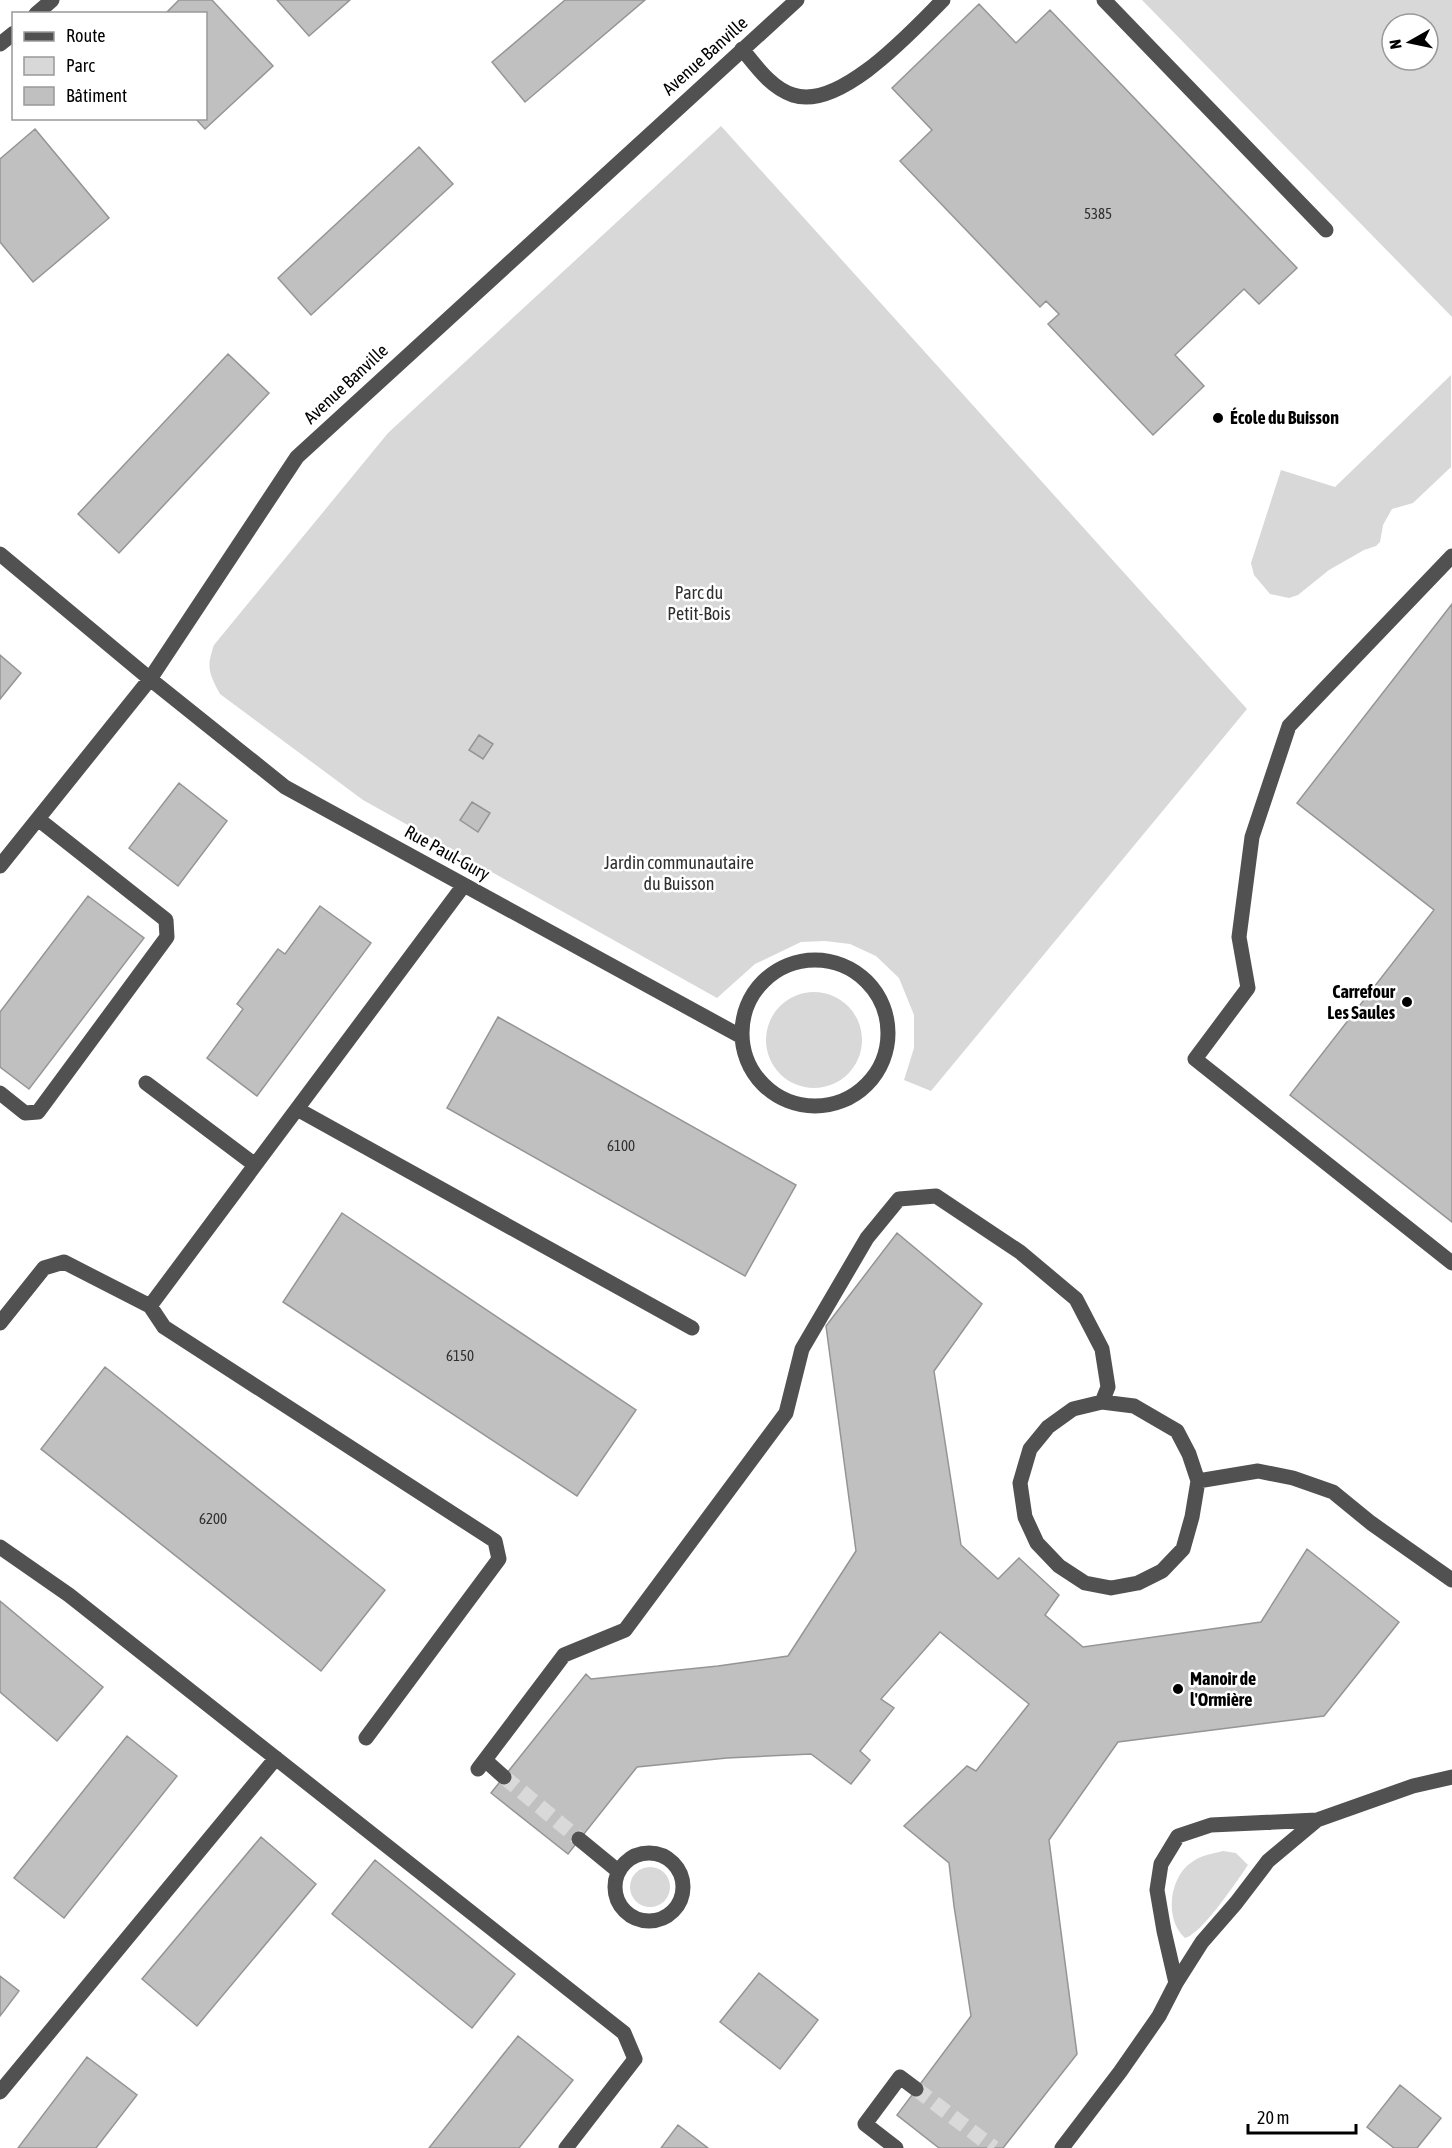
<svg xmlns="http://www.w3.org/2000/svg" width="1452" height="2148" font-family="'Asap Condensed',sans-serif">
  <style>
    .green { fill: #d8d8d8; fill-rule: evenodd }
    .building { fill: #c0c0c0; stroke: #959595; stroke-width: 1.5 }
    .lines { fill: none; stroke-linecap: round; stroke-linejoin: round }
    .minor-tunnel { stroke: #d9d9d9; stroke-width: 15; stroke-dasharray: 15 8; stroke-linecap: butt }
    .minor { stroke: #515151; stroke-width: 15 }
    .poi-dot { fill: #000; stroke: #fff; stroke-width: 2 }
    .labels { text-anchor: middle; stroke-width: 5; stroke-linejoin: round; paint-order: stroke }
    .number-label { font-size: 15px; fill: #303030 }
    .street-label { font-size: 18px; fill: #000; stroke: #fff }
    .poi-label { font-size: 18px; font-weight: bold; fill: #000; stroke: #fff; text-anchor: start }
    .park-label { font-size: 18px; fill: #2f2f2f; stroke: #fff }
  </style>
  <rect width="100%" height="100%" fill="#fff"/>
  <path class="green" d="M1142,0h310v317zM1392,24h36v36h-36z
    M721,126l526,583 -316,382 -27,-11 10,-32v-33l-15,-37 -23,-22 -26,-12 -25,-3 -24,1 -46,22 -38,34 -354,-198 -143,-106c-11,-20 -14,-27 -6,-49l174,-212z
    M1451,375v92l-38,36 -21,6 -9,16 -3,17 -4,4 -12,4 -35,20 -31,25 -9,3 -19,-4 -16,-19 -3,-12 30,-93 54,17z
    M766 1040a48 48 0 1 1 96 0a48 48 0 1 1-96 0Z
    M1223,1851l13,2 12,12c-11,16 -46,69 -63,73 -21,-19 -16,-61 7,-76 9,-7 20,-8 31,-11z
    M630 1887a20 20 0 1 1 40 0a20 20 0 1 1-40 0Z"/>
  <path class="building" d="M179,0h33l61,66 -68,63 -10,-11h11v-104h-41z
    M277,0h73l-41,36z
    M565,0h80l-120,102 -33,-40z
    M979,4l37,39 34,-33 247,258 -38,36 -15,-15 -69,66 29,31 -51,49 -105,-111 11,-10 -13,-13 -6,6 -140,-146 32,-31 -40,-42z
    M35,129l74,89 -76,64 -33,-40v-83z
    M419,147l34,37 -142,131 -33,-37z
    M228,354l41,39 -150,160 -41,-39z
    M1452,604v618l-162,-127 144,-185 -137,-107z
    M0,655l21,18 -21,26z
    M479,735l14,9 -10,15 -14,-9z
    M179,783l48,38 -49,65 -49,-38z
    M472,802l18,11 -12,19 -18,-12z
    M88,896l56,42 -115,151 -29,-22v-55z
    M320,906l51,37 -114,153 -50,-38 36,-49 -6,-5 41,-55 7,5z
    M498,1017l298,168 -51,91 -298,-168z
    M342,1213l294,197 -59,86 -294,-194z
    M897,1233l85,71 -48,67 27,174 37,34 21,-21 40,37 -14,20 38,32 178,-25 46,-73 92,73 -75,94 -206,26 -69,98 28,214 -74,94h-64l-42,-33 74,-99 -17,-110 -5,-43 -45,-37 63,-60 9,5 53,-67 -89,-72 -59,67 13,9 -34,43 10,9 -19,24 -40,-30 -84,4 -90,9 -69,87 -77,-61 95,-119 5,5 127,-13 70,-10 68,-105 -30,-225z
    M105,1367l280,223 -64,81 -280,-222z
    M0,1601l103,86 -46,54 -57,-49z
    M127,1736l50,40 -113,142 -50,-40z
    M261,1837l55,47 -119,142 -55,-47z
    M375,1860l140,114 -43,54 -140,-114z
    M759,1973l59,47 -38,49 -60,-47z
    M0,1976l19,15 -19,25z
    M518,2036l55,44 -54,68h-90z
    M87,2057l50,38 -41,53h-78z
    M1400,2085l41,33 -24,30h-23l-27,-21z
    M678,2125l30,23h-47z"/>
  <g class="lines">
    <path class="minor-tunnel" d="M504,1777l75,62
      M916,2089l78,59"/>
    <path class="minor" d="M1104,0l222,230
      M36,14l16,-14
      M0,44l14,-11
      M742,49c14,17 29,39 51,46 47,16 120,-65 150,-95
      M0,554l150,125 135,108 457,250
      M1452,556l-163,170 -37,111 -13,100 9,51 -53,71 257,204
      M0,866l150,-187 147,-222 500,-457
      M742 1033a73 73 0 1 1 146 0a73 73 0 1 1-146 0Z
      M146,1083l109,82
      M0,1093l25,20 13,-1 129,-175 -1,-17 -128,-101
      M297,1109l395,219
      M150,1306l14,21 331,214 4,18 -133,179
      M0,1323l44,-55 20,-6 86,44 314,-421
      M1102,1402l32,4 43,25 12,23 9,27 -6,36 -9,32 -21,22 -24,12 -27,5 -26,-5 -26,-17 -22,-23 -12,-26 -5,-34 10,-34 18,-22 25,-18z
      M1198,1481l60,-10 35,7 40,14 38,31 81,57
      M0,1547l69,48 555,438 11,26 -69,89
      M485,1760l19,17
      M478,1769l86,-114 61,-25 161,-217 16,-64 65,-111 32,-39 37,-3 84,56 56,47 26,50 6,38 -6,15
      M579,1839l39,32
      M615 1887a34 34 0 1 1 68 0a34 34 0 1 1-68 0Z
      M1176,1983l-12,-52 -7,-41 4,-26 17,-28 33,-11 106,-5
      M0,2092l276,-334
      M896,2148l-31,-24 35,-47 16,12
      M1062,2148l58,-76 39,-56 17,-33 26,-41 34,-39 32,-42 49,-41 96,-34 39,-9"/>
  </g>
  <g class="poi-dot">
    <circle cx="1218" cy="418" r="6"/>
    <circle cx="1407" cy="1002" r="6"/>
    <circle cx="1178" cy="1689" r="6"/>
  </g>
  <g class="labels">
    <g class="number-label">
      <text x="1098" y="219">5385</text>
      <text x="621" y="1151">6100</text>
      <text x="460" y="1361">6150</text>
      <text x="213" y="1524">6200</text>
    </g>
    <g class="street-label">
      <text transform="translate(705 56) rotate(-42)" y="6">Avenue Banville</text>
      <text transform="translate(346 384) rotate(-43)" y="6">Avenue Banville</text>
      <text transform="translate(447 853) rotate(29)" y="6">Rue Paul-Gury</text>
    </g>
    <g class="poi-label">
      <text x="1230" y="424">École du Buisson</text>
      <text x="1395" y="998" text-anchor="end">Carrefour<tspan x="1395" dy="21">Les Saules</tspan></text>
      <text x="1190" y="1685">Manoir de<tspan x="1190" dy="21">l'Ormière</tspan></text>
    </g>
    <g class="park-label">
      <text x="699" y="599">Parc du<tspan x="699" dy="21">Petit-Bois</tspan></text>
      <text x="679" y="869">Jardin communautaire<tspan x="679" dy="21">du Buisson</tspan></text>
    </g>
  </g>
  <rect x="12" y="12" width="195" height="108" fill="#ffffff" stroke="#999999" stroke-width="1.5"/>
  <rect x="24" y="32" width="30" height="9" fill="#515151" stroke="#999999" stroke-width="1.5"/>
  <text x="66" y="42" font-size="18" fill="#000000">Route</text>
  <rect x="24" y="57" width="30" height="18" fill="#d8d8d8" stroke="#999999" stroke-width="1.5"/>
  <text x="66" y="72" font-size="18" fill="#000000">Parc</text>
  <rect x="24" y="87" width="30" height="18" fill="#c0c0c0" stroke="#999999" stroke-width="1.5"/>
  <text x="66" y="102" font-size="18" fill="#000000">Bâtiment</text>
  <g transform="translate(1410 42) rotate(261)"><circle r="28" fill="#ffffff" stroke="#999999" stroke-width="1.5"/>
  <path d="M0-4.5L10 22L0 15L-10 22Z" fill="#000000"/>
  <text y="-9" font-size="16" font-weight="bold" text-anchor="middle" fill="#000000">N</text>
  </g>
  <path d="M1248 2124v9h108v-9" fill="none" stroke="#000000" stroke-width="3"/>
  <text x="1257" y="2124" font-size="18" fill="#000000" stroke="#ffffff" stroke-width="4.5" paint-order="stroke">20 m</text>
</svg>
